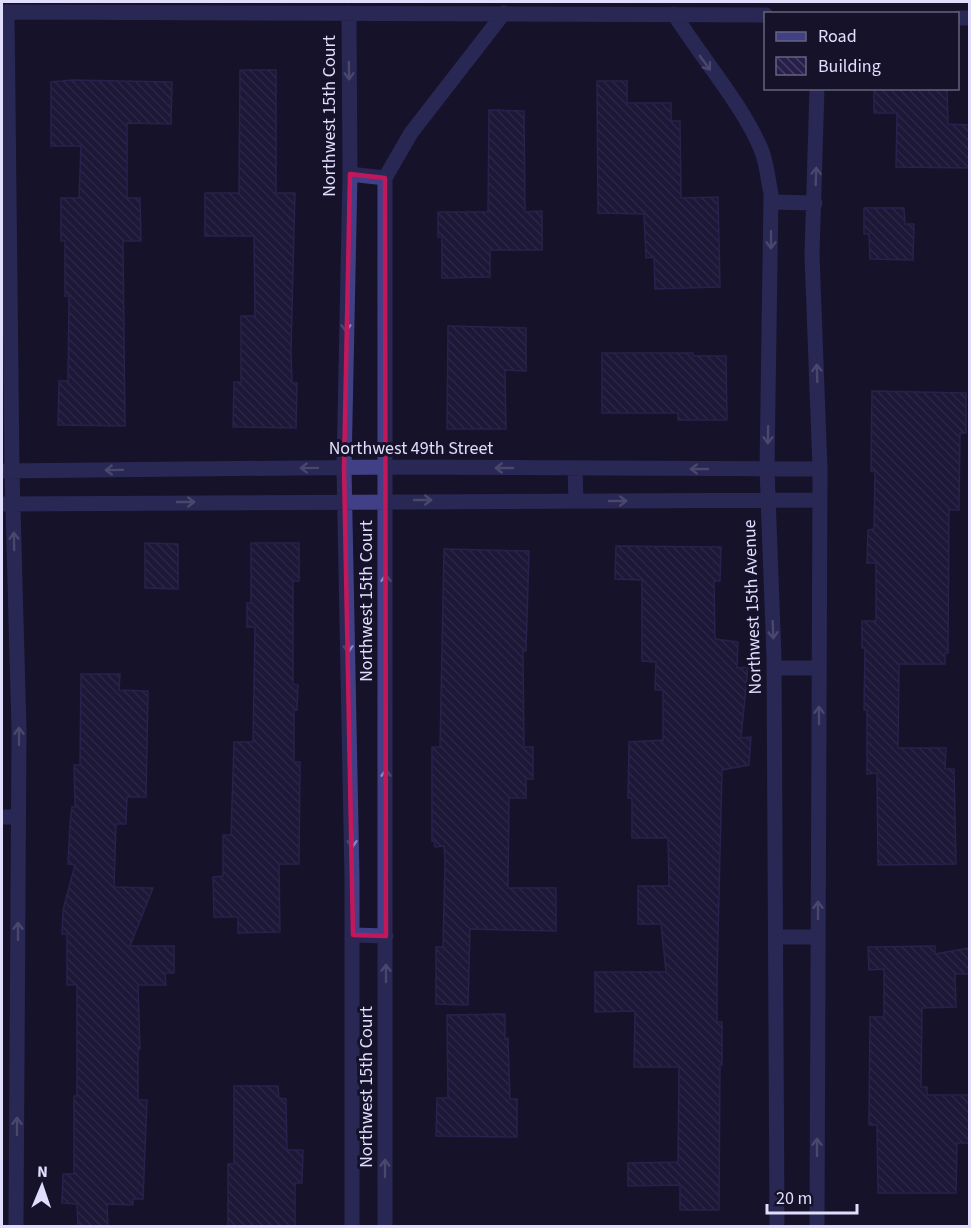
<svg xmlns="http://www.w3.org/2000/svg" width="971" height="1228" font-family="'Source Sans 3',sans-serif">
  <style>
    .building { fill: url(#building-back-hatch); stroke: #3e3374; stroke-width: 1.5 }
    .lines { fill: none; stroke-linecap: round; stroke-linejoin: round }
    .minor { stroke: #414086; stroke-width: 15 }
    .oneway { stroke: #8987bc }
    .marked { fill: none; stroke: #c2185b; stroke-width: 4.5; stroke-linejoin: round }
    .labels { text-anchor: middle; stroke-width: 6; stroke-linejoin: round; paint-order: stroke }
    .street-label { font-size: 18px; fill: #e0ddfd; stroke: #16122a }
  </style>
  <defs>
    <pattern id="building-back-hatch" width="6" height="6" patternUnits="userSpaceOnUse" patternTransform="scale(1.5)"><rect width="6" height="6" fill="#271f4a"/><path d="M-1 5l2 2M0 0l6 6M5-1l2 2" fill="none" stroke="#463f65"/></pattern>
  </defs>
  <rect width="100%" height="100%" fill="#16122a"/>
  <path class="building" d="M240,70h36v123h19l-4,157 1,33h5l-1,45 -63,-1 1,-45h7v-66h14l-1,-80h-49v-43h34z
    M72,80l100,2 -1,42 -44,-1v75h13l1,43h-18l2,185 -67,-1 1,-44h9l1,-85h-4v-55h-4v-43h18l2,-52h-30v-64z
    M597,81h30v22h44v18h9l1,77 37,-1 2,90 -65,2 -1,-32 -8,1 -2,-44 -46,-1z
    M874,88h73l1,36 21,1v43l-73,-1 1,-54h-23z
    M489,110l35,1 1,101 17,-1v39h-52v27l-48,1v-41h-4v-25h50z
    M864,208h40l1,16h9l-1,36 -43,-1 -1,-25h-5z
    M448,326l78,2v43l-21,-1 1,59h-59z
    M602,353h91v3h33l1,64h-49v-7h-76z
    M872,391l94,2v40h-6l-1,77h-10l-1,143h-3v11h-46l-1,84h48l-1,21h9l2,95 -78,1 -1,-92 -10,1v-64h-3l1,-62h-3v-27h14v-58h-9l1,-33 6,-1 1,-58h-4z
    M145,543l33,1v45l-33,-1z
    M251,543h48v38h-6v103l5,1 -1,25 -3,-1v53h6l-1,102h-20l1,68 -42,1v-16h-24l-1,-40 10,-1v-41h8l3,-93h19l2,-115h-8v-24h4z
    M616,546l105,1 -1,34h-6l1,58 23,3 -1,26 11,-1 -7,71 10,-1 -2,28 -27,5 -5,207v45h5v43h-2l-1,145h-39v-25l-52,1v-23l50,-1 1,-95h-45l1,-56 -40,1v-40h71l-5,-48h-23v-38h31l-1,-48h-36v-40h-4l1,-56 34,-2v-50h-8l1,-28 -14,-1v-81l-27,-1z
    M444,549l85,2 -3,100h-3l1,96h9v32h-7v19h-17l-1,90h48v43l-86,-2 -2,76 -32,-1v-57h7l2,-86 -1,-15 -9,1 -1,-6h-2v-94h8z
    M81,674h39l-1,16 29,1 -2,106h-19l-1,27h-10l-2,63 39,1 -23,58h44v27h-9l1,12h-28l2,64h-2v51h9l-4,99h-10v6l-26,-1 1,23h-30l-1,-23 -15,-1 1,-29h11v-78h3v-111h-10v-51h-5l1,-24 12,-45 -7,-1 2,-40 2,-17h3l-1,-42h6z
    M935,946v8l34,-6v26h-14l1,33 -34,1 -1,79h6v8h42v48h-12l-1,50h-78l-1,-68h-8l1,-108h14v-48l-15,1 -1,-23z
    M505,1014v25l3,-1 2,61h7v38l-81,-1 1,-38h11l-1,-83z
    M234,1086h44l1,12 7,1 1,51h16l-1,33h-7v44h-67v-63h6z"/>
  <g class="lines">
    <path class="minor" d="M2,12l764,3
      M7,12l5,459 7,259 -3,496
      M349,13l1,161 -6,294 8,411v347
      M674,14c27,43 68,90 87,135 6,14 7,31 10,45l-4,275 7,188 3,569
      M958,18h12
      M817,88l-5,167 8,214 -3,757
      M350,174l35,4
      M771,202l44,1
      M575,468l1,33
      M4,471l382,-4 434,2
      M2,504l818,-4
      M774,668h45
      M2,817h16
      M353,935l33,1
      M776,937h42
      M385,1226v-1048l26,-45 93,-120"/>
  </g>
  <defs><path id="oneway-shaft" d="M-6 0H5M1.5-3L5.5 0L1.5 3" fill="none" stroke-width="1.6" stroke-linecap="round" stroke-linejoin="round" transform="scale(1.5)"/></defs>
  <g class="oneway">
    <use href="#oneway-shaft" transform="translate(705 63) rotate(54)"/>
    <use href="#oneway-shaft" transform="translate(349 71) rotate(89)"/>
    <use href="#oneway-shaft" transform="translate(816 176) rotate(-88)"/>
    <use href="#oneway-shaft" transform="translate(771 240) rotate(90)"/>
    <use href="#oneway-shaft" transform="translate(346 323) rotate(91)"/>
    <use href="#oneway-shaft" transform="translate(817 373) rotate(-92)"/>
    <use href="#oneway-shaft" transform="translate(768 435) rotate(91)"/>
    <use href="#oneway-shaft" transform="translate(309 468) rotate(179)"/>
    <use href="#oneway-shaft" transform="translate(504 468) rotate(-180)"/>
    <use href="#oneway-shaft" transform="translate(699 469) rotate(-180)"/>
    <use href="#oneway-shaft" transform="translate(114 470) rotate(179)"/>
    <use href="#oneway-shaft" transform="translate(423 500)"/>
    <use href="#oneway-shaft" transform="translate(618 501)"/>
    <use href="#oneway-shaft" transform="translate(186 502)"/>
    <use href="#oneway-shaft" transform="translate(14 541) rotate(-91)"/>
    <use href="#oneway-shaft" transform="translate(386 583) rotate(-90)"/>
    <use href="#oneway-shaft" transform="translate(773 630) rotate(88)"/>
    <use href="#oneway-shaft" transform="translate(348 644) rotate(89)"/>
    <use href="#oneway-shaft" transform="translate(819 715) rotate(-90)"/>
    <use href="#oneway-shaft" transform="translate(19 736) rotate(-90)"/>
    <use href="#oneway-shaft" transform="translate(386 778) rotate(-90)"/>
    <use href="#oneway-shaft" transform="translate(352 839) rotate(89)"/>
    <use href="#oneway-shaft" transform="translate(818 910) rotate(-90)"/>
    <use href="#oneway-shaft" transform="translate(18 931) rotate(-90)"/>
    <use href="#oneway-shaft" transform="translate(386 973) rotate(-90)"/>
    <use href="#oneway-shaft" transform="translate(17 1126) rotate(-90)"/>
    <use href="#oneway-shaft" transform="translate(817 1147) rotate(-90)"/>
    <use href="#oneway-shaft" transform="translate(385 1168) rotate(-90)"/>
  </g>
  <path d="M0 0H971V1228H0ZM350,174l35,4 1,758 -33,-1 -9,-467z" fill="#16122a" fill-opacity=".55" fill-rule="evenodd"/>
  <path class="marked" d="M350,174l35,4 1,758 -33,-1 -9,-467z"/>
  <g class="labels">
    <g class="street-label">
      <text transform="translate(329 116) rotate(-90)" y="6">Northwest 15th Court</text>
      <text x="411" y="454">Northwest 49th Street</text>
      <text transform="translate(366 601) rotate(-90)" y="6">Northwest 15th Court</text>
      <text transform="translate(752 607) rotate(-92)" y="6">Northwest 15th Avenue</text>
      <text transform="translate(366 1087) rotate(-90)" y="6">Northwest 15th Court</text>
    </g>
  </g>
  <rect width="971" height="1228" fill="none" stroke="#e0ddfd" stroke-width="6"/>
  <rect x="764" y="12" width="195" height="78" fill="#16122a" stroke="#67637e" stroke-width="1.5"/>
  <rect x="776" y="32" width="30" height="9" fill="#414086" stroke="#67637e" stroke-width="1.5"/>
  <text x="818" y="42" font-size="18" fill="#e0ddfd">Road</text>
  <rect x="776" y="57" width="30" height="18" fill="url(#building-back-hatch)" stroke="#67637e" stroke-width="1.5"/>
  <text x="818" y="72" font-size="18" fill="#e0ddfd">Building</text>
  <g transform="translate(42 1186) rotate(2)" stroke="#16122a" stroke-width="4.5" paint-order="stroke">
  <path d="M0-4.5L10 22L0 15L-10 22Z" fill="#e0ddfd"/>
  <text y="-9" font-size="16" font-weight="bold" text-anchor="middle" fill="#e0ddfd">N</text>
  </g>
  <path d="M767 1204v9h90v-9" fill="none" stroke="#e0ddfd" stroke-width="3"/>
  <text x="776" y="1204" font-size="18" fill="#e0ddfd" stroke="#16122a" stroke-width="4.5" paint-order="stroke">20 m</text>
</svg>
